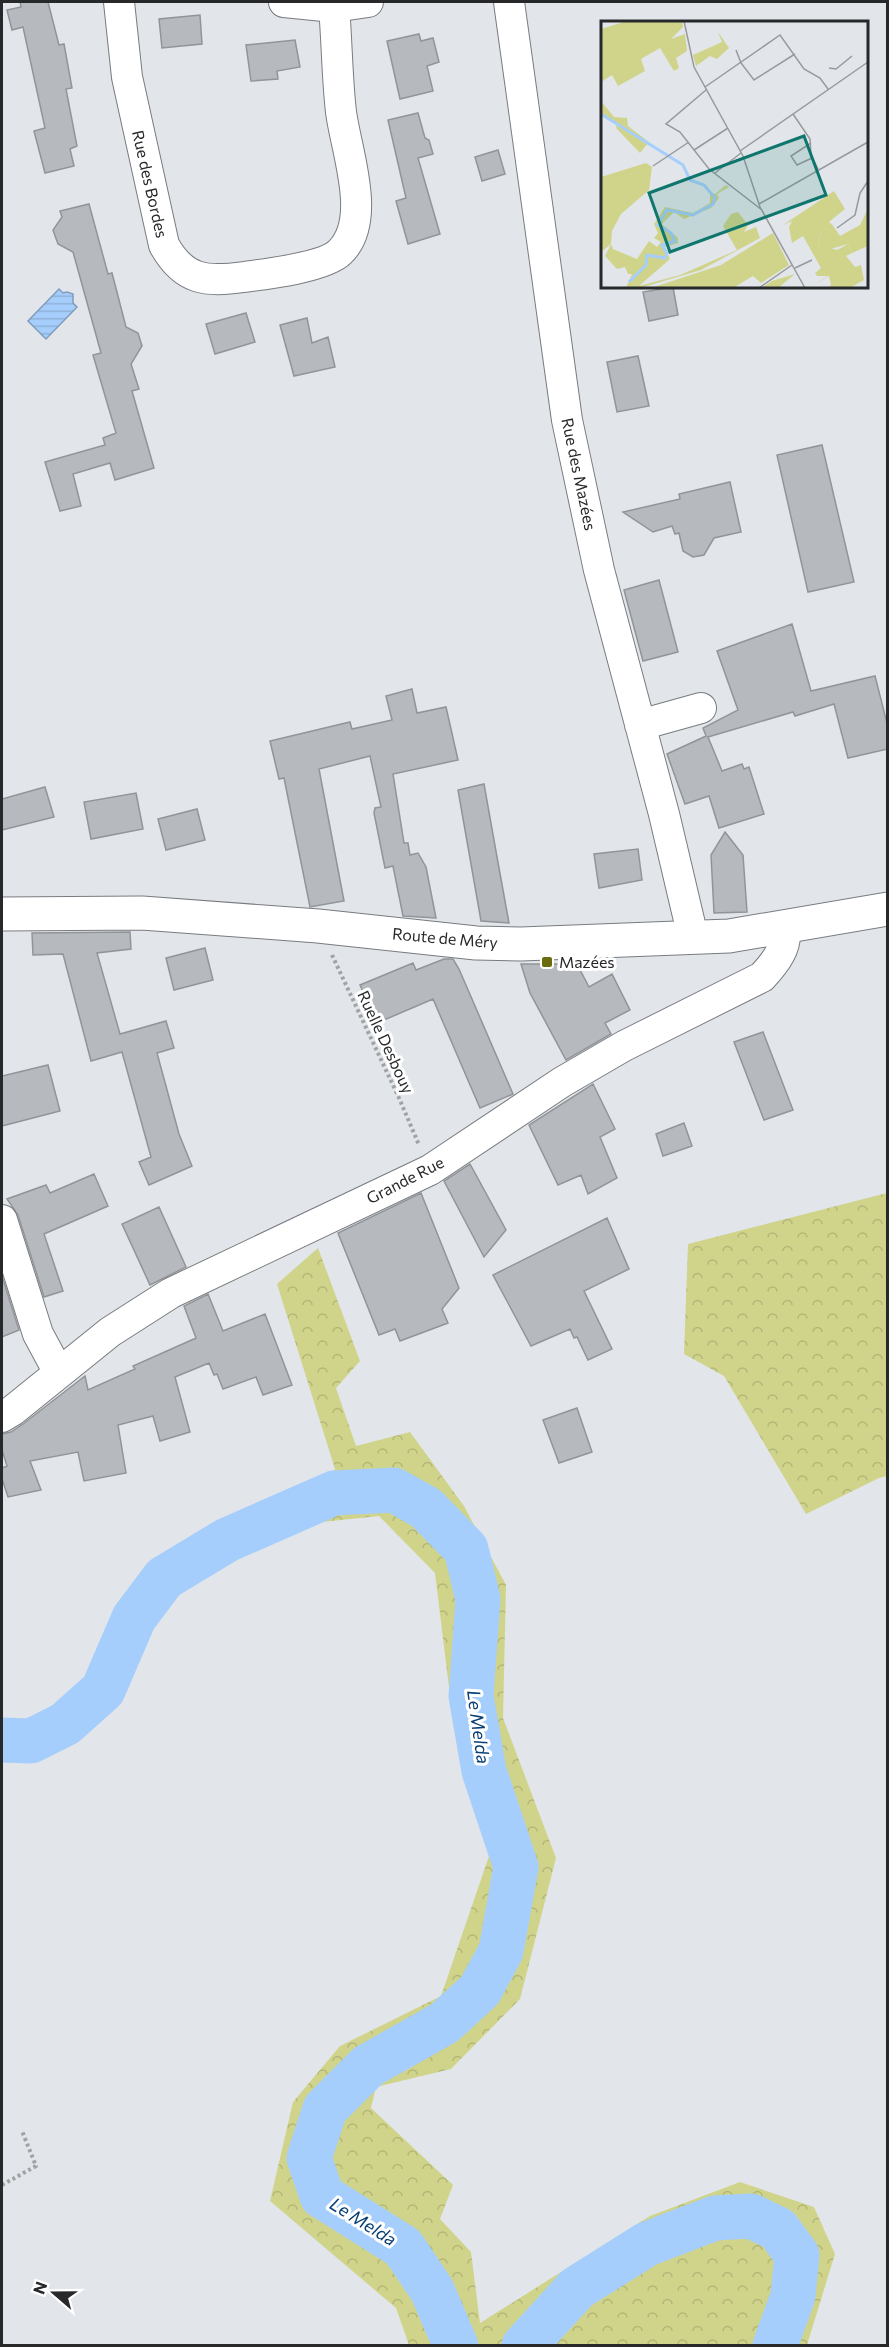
<svg xmlns="http://www.w3.org/2000/svg" width="889" height="2347" font-family="Commissioner,sans-serif">
  <style>
    .forest { fill: url(#forest-crowns) }
    .water { fill: url(#water-rules); stroke: #809cbd; stroke-width: 1.5 }
    .lines { fill: none; stroke-linecap: round; stroke-linejoin: round }
    .river { stroke: #a6cefc; stroke-width: 45 }
    .building { fill: #b6b9bd; stroke: #919498; stroke-width: 1.5 }
    .minor-casing { stroke: #787b7f; stroke-width: 32 }
    .major-casing { stroke: #787b7f; stroke-width: 35 }
    .path { stroke: #a0a3a6; stroke-width: 4; stroke-dasharray: 3 3; stroke-linecap: butt }
    .minor { stroke: #fff; stroke-width: 30 }
    .major { stroke: #fff; stroke-width: 33 }
    .poi-dot { fill: #6b6c0d; stroke: #fff; stroke-width: 2 }
    .labels { text-anchor: middle; stroke-width: 6; stroke-linejoin: round; paint-order: stroke }
    .street-label { font-size: 16px; fill: #27282a; stroke: #fff }
    .poi-label { font-size: 16px; fill: #27282a; stroke: #fff; text-anchor: start }
    .water-label { font-size: 18px; font-style: italic; fill: #093f72; stroke: #fff }
    .inset-river { fill: none; stroke: #a6cefc; stroke-width: 3 }
    .inset-road { fill: none; stroke: #979a9d; stroke-width: 1.5 }
    .view { fill: #0f766e; fill-opacity: 0.15; stroke: #0f766e; stroke-width: 3 }
    .inset-edge { fill: none; stroke: #27282a; stroke-width: 3 }
  </style>
  <defs>
    <pattern id="forest-crowns" width="20" height="18" patternUnits="userSpaceOnUse" patternTransform="scale(1.5)"><rect width="20" height="18" fill="#d0d48a"/><path d="M2 6a3 3 0 1 1 6 0M12 15a3 3 0 1 1 6 0" fill="none" stroke="#b3b677"/></pattern>
    <pattern id="water-rules" width="6" height="5" patternUnits="userSpaceOnUse" patternTransform="scale(1.5)"><rect width="6" height="5" fill="#a6cefc"/><path d="M0 2.5h6" fill="none" stroke="#8fb1d8"/></pattern>
  </defs>
  <rect width="100%" height="100%" fill="#e2e6ea"/>
  <path class="forest" d="M887,1193v283l-8,2 -73,36 -82,-138 -40,-22 4,-110z
    M318,1248l42,113 -24,27 20,58 54,-14 54,74 42,79 -3,133 53,140 -36,141 -69,70 -75,18 -5,21 82,77 -13,34 31,33 9,71 170,-107 90,-34 74,25 21,47 -28,91h-398l-13,-37 -126,-107 23,-99 47,-56 101,-50 48,-140 -35,-128 -19,-155 -56,-57 -86,9 42,-56 -58,-185z"/>
  <path class="water" d="M59,289l4,4 4,-1 6,2v9l4,4 -31,32 -18,-18z"/>
  <g class="lines">
    <path class="river" d="M2,1740l29,1 34,-17 38,-34 31,-72 30,-40 63,-38 107,-47 60,-3 32,18 40,41 12,50 -7,97 13,75 32,96 -15,84 -21,39 -36,33 -76,43 -43,43 -16,49 13,38 81,51 29,43 24,56
      M524,2346l53,-58 70,-44 68,-26 36,-2 27,13 19,26 -4,41 -18,50"/>
  </g>
  <path class="building" d="M20,2h28l11,43 5,-1 8,44 -6,1 11,57 -7,3 4,17 -29,7 -11,-42 11,-3 -22,-101 -11,3 -5,-20 14,-3z
    M200,15l2,29 -40,4 -3,-29z
    M419,34l2,7 12,-3 6,24 -12,4 6,25 -33,8 -13,-58z
    M295,40l5,27 -23,4 1,8 -27,2 -5,-36z
    M418,113l7,25 4,2 4,14 -15,4 22,76 -32,10 -12,-43 10,-3 -18,-78z
    M498,150l7,24 -23,7 -7,-24z
    M89,204l19,70 4,-1 14,54 12,6 4,13 -11,18 8,25 -7,2 22,77 -39,12 -5,-17 -37,11 8,32 -21,5 -15,-49 60,-17 -2,-7 13,-5 -23,-78 8,-2 -28,-101 -15,-8 -5,-14 9,-13 -2,-6z
    M673,287l5,28 -29,6 -6,-29z
    M246,313l9,29 -40,12 -9,-30z
    M307,318l5,25 16,-6 7,30 -41,9 -14,-51z
    M638,356l11,50 -32,6 -10,-50z
    M822,445l32,137 -46,10 -31,-137z
    M730,482l11,50 -27,6 -10,17 -11,2 -10,-6 -4,-18 -4,1 -3,-8 -19,6 -30,-20 57,-13 -1,-5z
    M659,580l19,72 -35,9 -19,-71z
    M792,624l19,67 64,-15 13,51v22l-40,9 -14,-54 -39,12 -2,-4 -85,25 14,34 20,-7 2,5 5,-2 15,47 -45,14 -10,-32 -24,8 -18,-50 39,-18 -3,-8 35,-18 -21,-59z
    M412,689l5,24 29,-6 12,53 -65,14 11,69h4l2,12 8,-2 8,14 10,51 -33,-2 -10,-50 -8,2 -11,-55 1,-5 6,-1 -11,-51 -51,13 25,132 -34,6 -26,-129 -5,1 -9,-38 80,-19 2,7 40,-9 -6,-24z
    M484,784l13,73 12,66 -28,-2 -23,-131z
    M45,787l9,30 -52,13v-31z
    M136,793l7,36 -52,10 -7,-37z
    M197,809l8,31 -39,10 -8,-31z
    M725,832l18,23 4,57 -33,1 -3,-58z
    M638,849l4,31 -43,8 -5,-34z
    M130,932l1,17 -34,4 23,81 46,-13 8,27 -17,5 22,81 13,32 -43,19 -10,-23 12,-5 -29,-105 -31,9 -28,-107 -30,1 -1,-22z
    M205,948l8,32 -39,10 -8,-32z
    M444,959h9l6,10 54,125 -33,14 -47,-109 -56,24 -17,-38 53,-22 3,7z
    M521,964h56l12,23 23,-13 18,36 -25,13 6,11 -45,26 -36,-67z
    M763,1032l30,78 -29,10 -30,-78z
    M48,1065l12,46 -58,15v-50z
    M593,1084l22,45 -15,8 17,41 -29,16 -7,-19 -23,10 -29,-60z
    M684,1123l8,23 -29,10 -7,-22z
    M470,1164l36,66 -22,27 -40,-76z
    M94,1174l14,32 -64,28 19,57 -19,6 -26,-82 -11,-16 39,-14 4,8z
    M421,1193l38,95 -17,21 6,14 -48,18 -5,-12 -16,6 -41,-102z
    M159,1207l27,60 -36,18 -28,-61z
    M607,1218l22,51 -45,22 28,58 -24,11 -11,-23 -3,1 -4,-9 -39,17 -38,-71z
    M2,1276l17,54 -17,7z
    M208,1294l15,37 42,-17 27,71 -29,10 -7,-18 -33,12 -6,-15 -3,1 -5,-12 -34,14 15,55 -30,9 -7,-25 -35,9 8,48 -42,8 -6,-29 -48,9 11,29 -33,7 -6,-18v-11l5,-2 -5,-16v-16l9,-2 12,-8 62,-48 3,14 47,-21 -2,-3 63,-28 -12,-32z
    M577,1408l15,44 -33,11 -16,-43z"/>
  <g class="lines">
    <g class="minor-casing">
      <path id="minor" d="M119,2l8,75 37,168c20,36 42,37 80,32 23,-3 81,-10 96,-25 33,-32 6,-101 1,-140 -4,-35 -4,-70 -7,-105
        M284,2l50,5 34,-5
        M509,2l58,418 32,150 65,244 29,123
        M640,725l61,-17
        M2,1220l36,114 21,39
        M2,1417l10,-6 98,-79 61,-39 259,-123 132,-88 62,-36 138,-69c13,-14 27,-31 22,-51"/>
    </g>
    <g class="major-casing">
      <path id="major" d="M2,914l140,-1 176,13 158,17 45,1 208,-8 159,-27"/>
    </g>
    <path class="path" d="M332,955l67,143 20,47
      M2,2185l34,-19 -14,-35"/>
    <use href="#minor" class="minor"/>
    <use href="#major" class="major"/>
  </g>
  <rect class="poi-dot" x="541" y="956" width="12" height="12" rx="3"/>
  <g class="labels">
    <g class="street-label">
      <text transform="translate(150 184) rotate(77)" y="6">Rue des Bordes</text>
      <text transform="translate(579 474) rotate(78)" y="6">Rue des Mazées</text>
      <text transform="translate(445 938) rotate(5)" y="6">Route de Méry</text>
      <text transform="translate(386 1042) rotate(65)" y="6">Ruelle Desbouy</text>
      <text transform="translate(405 1180) rotate(-27)" y="6">Grande Rue</text>
    </g>
    <g class="poi-label">
      <text x="559" y="968">Mazées</text>
    </g>
    <g class="water-label">
      <text transform="translate(478 1727) rotate(82)" y="6">Le Melda</text>
      <text transform="translate(363 2222) rotate(32)" y="6">Le Melda</text>
    </g>
  </g>
  <g transform="translate(601 21)">
    <rect width="267" height="267" fill="#e2e6ea"/>
    <path d="M45,142l6,4 -3,23 -28,24 -9,17 -1,13 -10,8v-75zM267,188v37l-16,7 -4,-9 -21,6 -8,-5 -1,-9 13,-13 9,13 20,-11z" fill="#d0d48a"/>
    <path d="M26,0h55l1,6 -12,12 14,-5 2,17 -11,7 3,10 -5,3 -14,-23 -19,11 4,12 -27,15 -6,-11 -11,7v-53zM117,11l11,16 -12,11 -7,-3 -14,10 -3,-11 29,-13zM0,80l13,16 13,1 1,8 21,16 -9,11 -24,-25 1,-4 -16,-8zM125,164l3,2 -12,7 2,4 -8,10 -27,11 -10,-7 -12,12 16,14v5l-13,4 5,12 -31,27 41,-11 57,-25 -14,-24 8,-12 7,-2 10,13 -4,7 12,-5 4,11 -59,32 -61,18h-14l6,-14h-4l-3,-7 -8,2 -12,-13 6,-12 2,5 24,10 12,-18 8,6 4,-5 -7,-4 4,-5 -4,-9 11,-17 28,6 17,-10v-11l5,2zM233,170l11,18 -15,12 -1,9 -3,-2 -8,8 1,9 18,5 11,-6 4,9 -6,3 9,11 6,-2 3,15 -14,8h-23l4,-3 -2,-9 -21,12 20,-12h-11l-2,-3 6,-5 -18,-32 -11,7 -3,-16 3,-6 -9,4zM172,212l16,32 -28,18 -8,-7 -20,12h-82l70,-23zM194,253l-17,14 -15,-1 9,-6z" fill="#d0d48a"/>
    <path class="inset-river" d="M0,93l82,51 7,15 14,5 11,13 -2,6 -20,11 -26,-5 -9,15 13,8 4,8 -13,4 5,8 -2,5 -18,-3 -1,10 -17,17"/>
    <path class="inset-road" d="M83,0l10,46 49,89 17,51 45,81M135,29l5,13 13,17 41,-26M228,47l7,1 16,-13M104,66l75,-52 24,34 16,9 8,11M105,69l-40,34 14,8 29,37 53,41M192,93l17,25 1,16 7,14M210,122l-20,13 6,9 15,-7M93,129l34,-22M139,130l128,-89M52,145l36,-24M114,152l26,-20M158,183l109,-62M236,207l18,-13 5,-22 8,-12M194,247l17,-8M158,267l33,-23"/>
    <path class="view" d="M203,115l22,59 -156,57 -21,-59z"/>
    <rect width="267" height="267" class="inset-edge"/>
  </g>
  <rect width="889" height="2347" fill="none" stroke="#27282a" stroke-width="6"/>
  <g transform="translate(54 2293) rotate(290)" stroke="#ffffff" stroke-width="4.5" paint-order="stroke">
  <path d="M0-4.5L10 22L0 15L-10 22Z" fill="#27282a"/>
  <text y="-9" font-size="16" font-weight="bold" text-anchor="middle" fill="#27282a">N</text>
  </g>
</svg>
